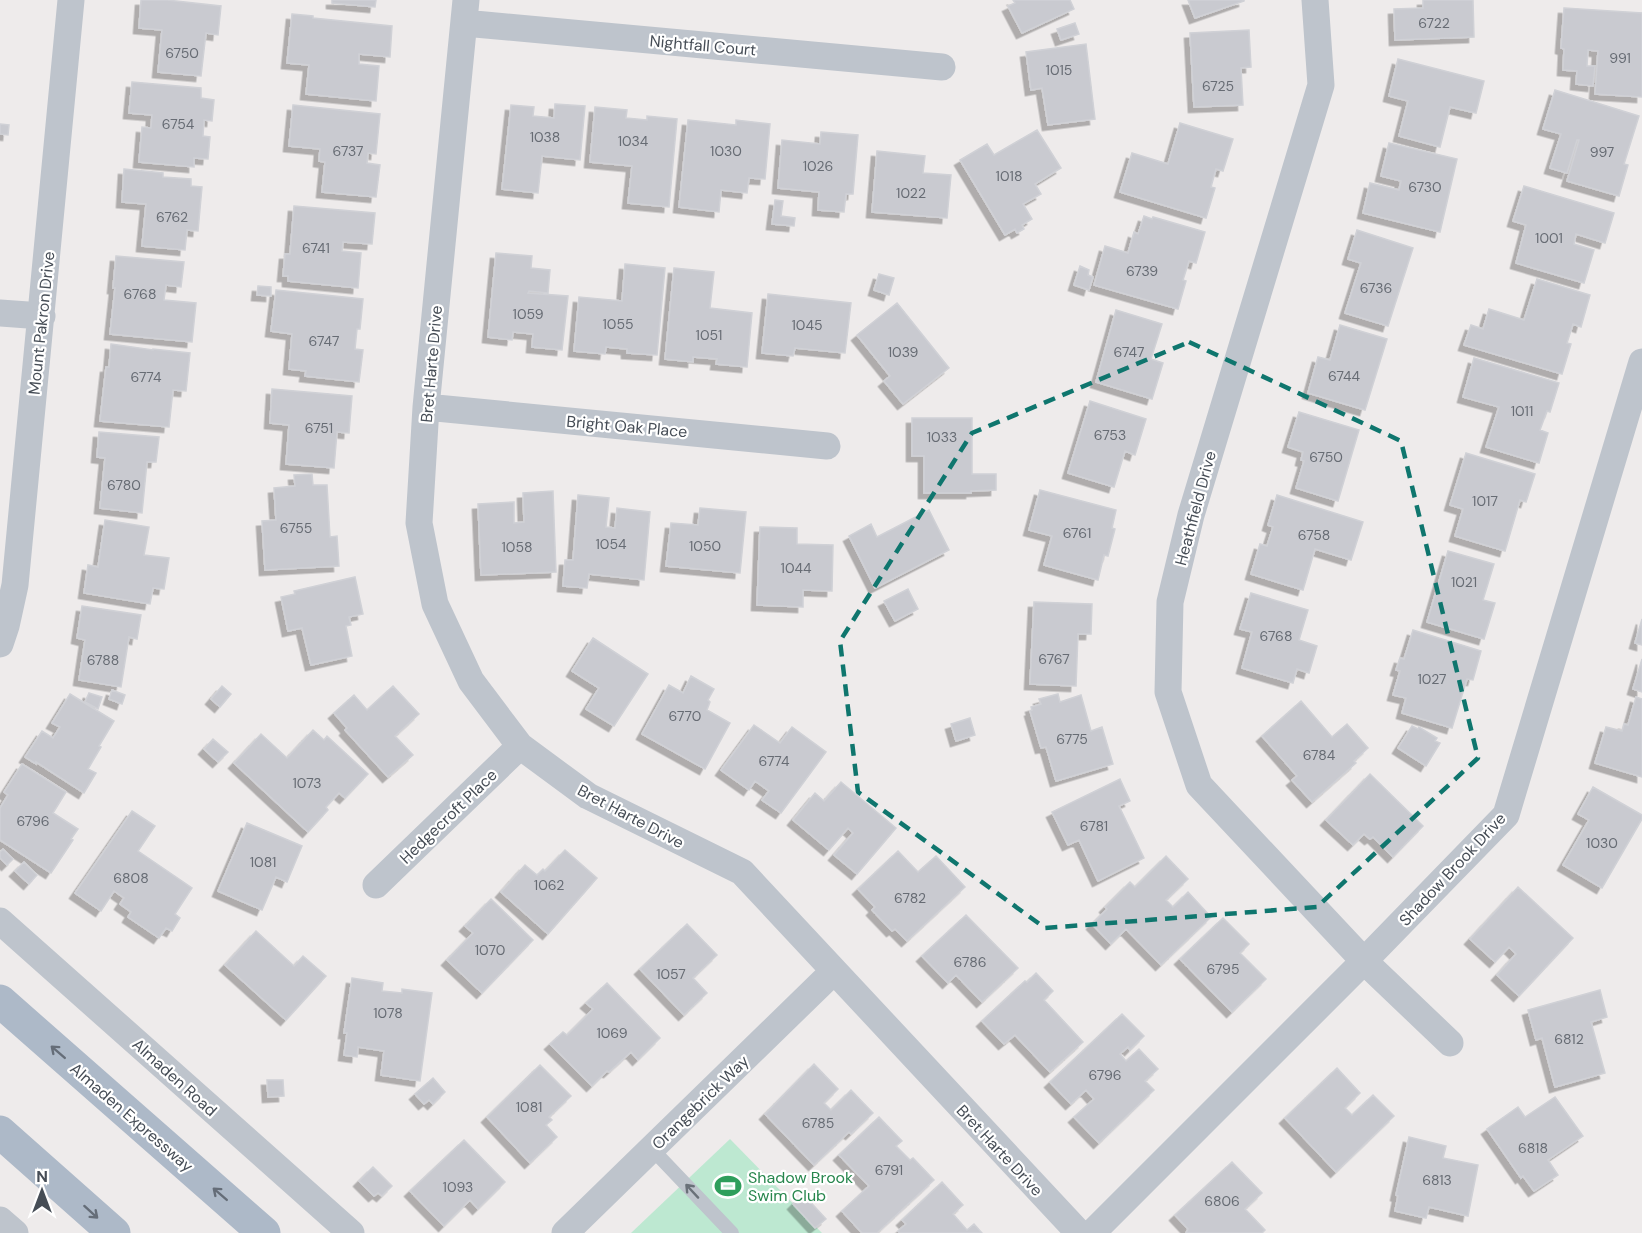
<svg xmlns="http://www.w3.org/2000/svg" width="1642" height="1233" font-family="'DM Sans',sans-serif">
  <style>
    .green { fill: #bde8d1 }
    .building { fill: #c9cad0; stroke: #d0d1d6; stroke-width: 1.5; filter: url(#shadow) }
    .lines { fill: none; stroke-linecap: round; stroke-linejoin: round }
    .service { stroke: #bec4cc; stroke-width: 14 }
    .minor { stroke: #bec4cc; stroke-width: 27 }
    .primary { stroke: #adb9c8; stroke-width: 33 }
    .oneway { stroke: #656d78 }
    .oneway2 { stroke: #6a7179 }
    .marked { fill: none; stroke: #0f766e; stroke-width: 4.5; stroke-dasharray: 12 8; stroke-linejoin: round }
    .labels { text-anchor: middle; stroke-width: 4.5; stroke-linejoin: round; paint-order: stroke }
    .number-label { font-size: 14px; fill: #676c74 }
    .street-label { font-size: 16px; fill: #464d56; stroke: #fff }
    .leisure-label { font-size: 16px; fill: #27864d; stroke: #fff; text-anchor: start }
  </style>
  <defs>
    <filter id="shadow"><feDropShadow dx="-5.5" dy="5.5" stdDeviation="0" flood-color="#0004"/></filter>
  </defs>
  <rect width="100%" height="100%" fill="#eeebeb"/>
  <path class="green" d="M730,1139l92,94h-191z"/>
  <path class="building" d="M141,0h26l54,6 -3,29 -12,-2 -5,43 -43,-4 4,-42 -23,-2z
    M332,0h44l-1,7 -43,-4z
    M1013,0h57l4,9 -52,24 -14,-27 7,-3z
    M1188,0h56v1l-49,17z
    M1423,0h50l1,37 -79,3 -1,-31 29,-1z
    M1564,8l78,5v84l-47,-3 3,-43 -10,-1 -1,16h8l-2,20 -17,-2 1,-13 -14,-1 1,-21 -3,-1z
    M292,14l21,2v2l79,8 -2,31 -31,-3v10l20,2 -3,35 -70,-7 3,-29 -22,-2z
    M1075,23l4,11 -18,6 -4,-11z
    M1249,30l2,37 -10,1 2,37 -49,2 -4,-74z
    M1086,44l9,75 -47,6 -6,-37 -11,2 -5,-38z
    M1398,59l86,22 -8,32 -26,-6 -10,40 -41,-11 9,-35 -19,-5z
    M132,82l69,6v10l13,2 -2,21 -8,-1 -1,16 7,1 -2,22 -14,-1v9l-55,-5 3,-35 9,1 1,-13 -23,-2z
    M1555,90l84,26 -15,48 4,1 -9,31 -52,-15 12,-41h-2l-10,33 -17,-5 11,-34 -18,-5z
    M555,104l30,2 -5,54 -38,-4 -4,37 -36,-4 9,-84 23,2 -1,9 21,2z
    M293,105l87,9 -4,40 -8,-1 -1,10 13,2 -4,32 -54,-5 3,-30 -6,-1 1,-12 -31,-3z
    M595,107l32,3 -1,8 21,2v-4l30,3 -8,88 -41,-4 4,-37 -42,-4z
    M688,120l48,5v-5l34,4 -5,55 -16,-1 -2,15 -26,-3 -2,22 -40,-5z
    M1180,123l53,16 -10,32 -7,-2 -5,18 4,1 -9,30 -86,-26 12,-39 36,11z
    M0,124l9,1 -1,10 -8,-1z
    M1037,130l24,38 -26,16 6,10 -18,10 9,15 -10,6 2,4 -7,4 -2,-4 -10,6 -45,-75 27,-16 7,11z
    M821,132l37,3 -5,59h-7l-2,18 -26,-2 1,-18 -41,-4 4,-48 38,4z
    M1389,143l68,16 -17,73 -77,-19 7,-30 29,7 2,-9 -20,-5z
    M877,151l48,5 -2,17 28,2 -4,43 -75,-6z
    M124,169l39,4v4l28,2v7l11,1 -4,44 -11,-1 -2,20 -43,-4 4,-42 -24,-2z
    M1524,186l90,27 -9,30 -29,-9 -2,10 20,6 -10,33 -68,-20 10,-38 -13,-4z
    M775,200l8,1 -2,15 14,2 -1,8 -22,-2z
    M294,206l81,7 -3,31 -29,-2 -1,9 19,2 -3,35 -70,-7v-5h-5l2,-22h5z
    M1144,216l8,3 1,-2 52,15 -9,31 -7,-2 -6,19 3,1 -8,28 -84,-24 11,-39 23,7 6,-21 4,2z
    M1357,230l56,18 -25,78 -43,-13 16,-50 -13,-4z
    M496,253l36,3 -1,12 19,2 -2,23 -19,-2 -1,2 40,3 -6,54 -30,-3 1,-13 -20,-2 -1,8 -24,-3z
    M116,256l68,6 -3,25 -15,-2 -2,15 32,3 -4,39 -82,-8 5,-46h-2z
    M625,264l40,4 -8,87 -30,-2v-4l-21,-2 -1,7 -31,-3 5,-54 43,4z
    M1080,266l9,4 -1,5 5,2 -4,13 -15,-5z
    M674,268l40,4 -4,36 42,5 -5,54 -31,-3 1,-5 -24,-2v5l-28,-3z
    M879,274l15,4 -5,17 -15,-5z
    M1537,279l53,16 -9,32 -8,-3 -6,19 4,1 -9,30 -98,-29 7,-20 12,4 6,-20 35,11z
    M258,286l13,1v9l-14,-1z
    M276,290l87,9 -3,30h-3l-2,20 8,1 -4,32 -54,-6 1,-5 -17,-2 3,-35 -21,-3z
    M768,294l83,9 -6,50 -50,-5 -2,8 -31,-3z
    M897,303l52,65 -46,36 -19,-23 6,-5 -33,-41z
    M1116,310l46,14 -11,35 12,4 -11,36 -56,-17z
    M1340,325l47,14 -22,71 -57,-17 10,-36 12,3z
    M111,344l42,6v-1l37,4 -4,38 -13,-1 -4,37 -69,-6 6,-54h3z
    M1474,358l85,25 -9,29 -3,-1 -7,19 8,3 -9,30 -53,-16 13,-40 -36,-10z
    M272,389l80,7 -3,37 -12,-1 -3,36 -48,-4 3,-39 -19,-2z
    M1090,401l56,18 -11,36 -10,-4 -11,36 -46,-14z
    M1299,412l60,18 -21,71 -42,-13 8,-27 -3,-1 2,-8 -15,-5z
    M912,418h60v56h24v16l-25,1v2h-47v-37h-12z
    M99,432l60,5 -3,25h-9l-5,51 -42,-5 5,-50 -8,-1z
    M1466,453l69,21 -9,28 -6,-2 -15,51 -50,-15 8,-27 -13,-4z
    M312,474l1,11h14l3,52 7,-1 2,30 -74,4 -3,-49 14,-1 -2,-32 21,-2 -1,-11z
    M1040,490l76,20 -4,18 3,1 -7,27 -4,-1 -6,25 -54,-15 8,-29 -23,-6z
    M553,491l3,81 -75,3 -3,-71 36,-2v21l10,-1 -1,-29z
    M578,495l31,3 -3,29 9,1 2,-20 33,4 -6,68 -55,-6 -2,14 -24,-2 2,-26h8z
    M1277,495l86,27 -12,38 -36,-11 -12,41 -52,-16 9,-30 7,2 6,-19 -5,-2z
    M700,508l46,4 -6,61 -74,-7 5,-43 27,2z
    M929,510l20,40 -74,38 -26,-52 22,-12 6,13z
    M105,520l44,7 -5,28 25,3 -5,31 -11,-1 -3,16 -66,-11 4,-28 10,2z
    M760,527l37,1v16l36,1 -1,46 -29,-1v17l-46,-2z
    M1448,551l46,13 -11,36 12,3 -11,36 -57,-17z
    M355,577l8,37 -14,3 2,8 -5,1 6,30 -41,9 -9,-37 -14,3 -7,-34 14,-3 -1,-3z
    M908,589l10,20 -23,12 -11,-20z
    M1251,593l57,17 -9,30 18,6 -8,27 -12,-4 -4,14 -51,-15 10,-36 -12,-3z
    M1034,602l58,2 -1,30h-13l-2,52 -46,-2z
    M82,606l59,9 -4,24 -8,-2 -8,50 -42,-7 6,-40 -8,-2z
    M1642,619v26l-7,-2z
    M1413,630l68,21 -8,29 -6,-1 -15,49 -50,-15 4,-15 -13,-3 7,-24 -4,-1 4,-12 4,1z
    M593,638l55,36 -34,52 -28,-17 13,-21 -27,-17z
    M1642,659v33l-9,-3z
    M691,676l23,13 -6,11 2,2 -3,8 23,13 -25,46 -63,-35 27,-49 14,8z
    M222,686l9,8 -11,13 -9,-8z
    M393,686l26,28 -24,22 18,19 -25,22 -43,-47 2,-2 -13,-15 20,-18 13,15z
    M112,690l13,5 -3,9 -13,-5z
    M89,693l13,4 -4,12 -13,-7z
    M70,694l44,27 -15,25 2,1 -13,22 8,4 -12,20 -48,-31v2l-11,-7 17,-26 11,7 7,-11 -8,-4z
    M1058,694l2,8 21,-7 10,36 11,-4 11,37 -57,17 -10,-34 -5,1 -11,-37 2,-1 -1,-3 10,-3 -2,-5z
    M1636,697l6,2v78l-47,-14 11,-36 16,4 2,-7 4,1z
    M1301,701l31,36 15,-13 21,24 -14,13 2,2 -44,39 -20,-22 5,-4 -35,-40z
    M970,718l5,17 -19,6 -5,-17z
    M754,725l26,18 12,-16 34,25 -45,61 -19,-13 7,-9 -14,-10 -6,9 -28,-20z
    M1412,726l6,3 1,-2 18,11 -2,3 5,2 -14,23 -28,-18z
    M313,730l11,10 3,-4 41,38 -23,24 -6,-5 -13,14 2,3 -20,22 -74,-69 27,-29 26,24z
    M213,739l15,13 -10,10 -14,-13z
    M22,764l44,28 -13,21 25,16 -7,10 2,1 -22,33 -51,-33v-32l8,-13 -4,-3z
    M1370,774l53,52 -30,31 -20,-20 -3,2 -6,-5 -11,11 -27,-25z
    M1120,779l10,22 -11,5 25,52 -46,23 -19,-41 -11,5 -16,-33z
    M841,782l55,46 -39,46 -23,-19 19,-22 -5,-5 -19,22 -36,-30 22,-27 9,8z
    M1593,787l49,28v4l-40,69 -39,-23 26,-45 -11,-6z
    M132,811l23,15 -17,25 54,37 -17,26 5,4 -8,13 -6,-3 -7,10 -31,-21 3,-5 -11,-8 4,-6 -10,-7 -13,20 -26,-18z
    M247,823l55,23 -15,36 -11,-5 -14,33 -44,-19z
    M3,849l10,10 -6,6 -7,-7v-6z
    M565,850l32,28 -49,56 -47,-42 24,-27 12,10 6,-6 2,2z
    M898,851l20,21 18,-16 29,31 -58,54 -12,-12 -3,2 -20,-21 3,-3 -17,-18z
    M1166,856l22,23 -22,21 7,7 15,-15 23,25 -50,48 -35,-36 -15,15 -19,-20 15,-15 -2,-2 25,-25 5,5z
    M24,862l13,13 -8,9 -14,-13z
    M1518,887l55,51 -54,58 -22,-21 19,-21 -7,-7 -14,15 -25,-23z
    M491,899l42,41 -51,53 -35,-33 26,-27 -8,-7z
    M966,915l52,53 -36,34 -26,-27 -8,8 -26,-27z
    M1223,918l26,26 -9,9 26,26 -34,33 -52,-53z
    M687,924l30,31 -24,23 14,15 -23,22 -44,-46z
    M256,931l38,35 9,-10 23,20 -40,44 -61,-55z
    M1036,973l17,18 -9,9 39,42 -33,30 -35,-37 -11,9 -22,-23 43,-40 2,1z
    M352,978l31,5 -1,8 20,2v-4l30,4 -12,88 -39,-6 3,-24 -26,-4 -1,10 -13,-2 3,-22h-3z
    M607,983l53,55 -22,22 -7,-8 -22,20 -2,-1 -15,15 -42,-42 13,-12 4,3 26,-26 -7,-6z
    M1600,990l7,27 -16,5 14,51 -50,14 -13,-49 -6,2 -8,-30z
    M1122,1014l22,22 -14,14 -2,-3 -8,7 6,7 13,-12 19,20 -13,12 9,9 -55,53 -25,-26 20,-18 -8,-9 -15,14 -21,-22z
    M814,1064l24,25 -14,14 7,7 20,-20 22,23 -22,21 -2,-2 -35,33 -49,-51z
    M540,1065l31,31 -22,21 3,3 -6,5 11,12 -27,26 -43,-46z
    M1337,1068l23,25 -15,15 7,7 21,-20 21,21 -58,56 -51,-54z
    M433,1078l12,14 -12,12 -4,-4 -5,4 -9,-10z
    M267,1080h16l1,16 -16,1z
    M1555,1097l28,39 -35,24 10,15 -24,16 -11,-15 -2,2 -34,-49 31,-22 7,10z
    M879,1117l23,24 -6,5 14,14 3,-2 21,22 -57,53h-15l-20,-22 27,-25 -30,-31z
    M1409,1137l37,9 -3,12 35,7 -10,51 -39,-9 -3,11 -31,-7 3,-15 -2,-1z
    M464,1140l41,42 -27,27 -8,-9 -26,26 -34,-35z
    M1232,1162l30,31 -17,16 20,21 -3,3h-76l2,-4 -13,-14z
    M373,1167l19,19 -10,10 -4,-3 -4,3 -15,-15z
    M942,1182l21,23 -10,9 14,16 7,-6 8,9h-82l-2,-2 8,-7 -4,-4z
    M803,1194l23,25 -11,9 -22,-24z"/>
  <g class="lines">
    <path class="service" d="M652,1149l80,84"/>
    <path class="minor" d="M466,0l-40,407 -7,116 16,81 36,77 49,65 68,50 154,76 337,361
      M1315,0l6,85 -130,430 -21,87 -2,90 31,93 165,176 86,82
      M464,23l478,44
      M0,313l42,3
      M426,407l401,39
      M0,644l6,-18 9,-41 56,-585
      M376,885l144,-139
      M0,921l351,312
      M0,1220l15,13
      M565,1233l269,-262
      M1092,1233l272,-272 142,-146 136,-453"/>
    <path class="primary" d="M0,1001l264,232
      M0,1132l114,101"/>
  </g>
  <defs><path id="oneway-shaft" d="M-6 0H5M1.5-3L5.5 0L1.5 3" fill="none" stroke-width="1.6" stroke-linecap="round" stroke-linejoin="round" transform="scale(1.5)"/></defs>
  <g class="oneway">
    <use href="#oneway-shaft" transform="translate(58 1052) rotate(-139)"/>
    <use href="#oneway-shaft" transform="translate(220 1194) rotate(-139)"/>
    <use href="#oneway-shaft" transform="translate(91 1212) rotate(42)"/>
  </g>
  <use class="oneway2" href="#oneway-shaft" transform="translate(692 1191) rotate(-133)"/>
  <path class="marked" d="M1189,342l212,99 77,317 -161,149 -272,21 -187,-136 -18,-151 132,-208z"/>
  <defs>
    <g id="stadium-bare" transform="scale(2.07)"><path d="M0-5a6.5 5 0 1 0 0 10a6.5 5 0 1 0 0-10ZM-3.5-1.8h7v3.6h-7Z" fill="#2e9e5b" stroke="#fff" stroke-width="2.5" paint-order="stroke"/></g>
  </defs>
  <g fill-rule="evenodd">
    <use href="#stadium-bare" x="728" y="1186"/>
  </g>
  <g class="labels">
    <g class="number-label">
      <text x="1434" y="28">6722</text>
      <text x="182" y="58">6750</text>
      <text x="1620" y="63">991</text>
      <text x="1059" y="75">1015</text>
      <text x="1218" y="91">6725</text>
      <text x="178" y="129">6754</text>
      <text x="545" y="142">1038</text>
      <text x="633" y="146">1034</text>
      <text x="348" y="156">6737</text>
      <text x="726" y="156">1030</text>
      <text x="1602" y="157">997</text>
      <text x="818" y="171">1026</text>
      <text x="1009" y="181">1018</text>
      <text x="1425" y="192">6730</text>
      <text x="911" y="198">1022</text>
      <text x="172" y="222">6762</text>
      <text x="1549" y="243">1001</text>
      <text x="316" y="253">6741</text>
      <text x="1142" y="276">6739</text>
      <text x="1376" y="293">6736</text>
      <text x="140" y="299">6768</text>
      <text x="528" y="319">1059</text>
      <text x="618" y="329">1055</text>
      <text x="807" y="330">1045</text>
      <text x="709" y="340">1051</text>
      <text x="324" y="346">6747</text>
      <text x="903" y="357">1039</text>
      <text x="1129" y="357">6747</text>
      <text x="1344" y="381">6744</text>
      <text x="146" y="382">6774</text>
      <text x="1522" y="416">1011</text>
      <text x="319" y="433">6751</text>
      <text x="1110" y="440">6753</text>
      <text x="942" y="442">1033</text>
      <text x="1326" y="462">6750</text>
      <text x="124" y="490">6780</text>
      <text x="1485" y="506">1017</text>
      <text x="296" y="533">6755</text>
      <text x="1077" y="538">6761</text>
      <text x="1314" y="540">6758</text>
      <text x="611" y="549">1054</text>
      <text x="705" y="551">1050</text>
      <text x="517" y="552">1058</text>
      <text x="796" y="573">1044</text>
      <text x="1464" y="587">1021</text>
      <text x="1276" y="641">6768</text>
      <text x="1054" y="664">6767</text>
      <text x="103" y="665">6788</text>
      <text x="1432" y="684">1027</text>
      <text x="685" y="721">6770</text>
      <text x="1072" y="744">6775</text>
      <text x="1319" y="760">6784</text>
      <text x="774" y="766">6774</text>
      <text x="307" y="788">1073</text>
      <text x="33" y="826">6796</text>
      <text x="1094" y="831">6781</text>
      <text x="1602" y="848">1030</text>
      <text x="263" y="867">1081</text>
      <text x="131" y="883">6808</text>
      <text x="549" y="890">1062</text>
      <text x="910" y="903">6782</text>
      <text x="490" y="955">1070</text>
      <text x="970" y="967">6786</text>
      <text x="1223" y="974">6795</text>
      <text x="671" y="979">1057</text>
      <text x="388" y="1018">1078</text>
      <text x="612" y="1038">1069</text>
      <text x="1569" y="1044">6812</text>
      <text x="1105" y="1080">6796</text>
      <text x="529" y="1112">1081</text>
      <text x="818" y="1128">6785</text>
      <text x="1533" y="1153">6818</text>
      <text x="889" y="1175">6791</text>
      <text x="1437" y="1185">6813</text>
      <text x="458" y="1192">1093</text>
      <text x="1222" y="1206">6806</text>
    </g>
    <g class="street-label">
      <text transform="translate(703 45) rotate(5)" y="6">Nightfall Court</text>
      <text transform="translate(41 323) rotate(-84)" y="6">Mount Pakron Drive</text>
      <text transform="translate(431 364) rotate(-85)" y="6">Bret Harte Drive</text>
      <text transform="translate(627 426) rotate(5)" y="6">Bright Oak Place</text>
      <text transform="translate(1195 508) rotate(-75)" y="6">Heathfield Drive</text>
      <text transform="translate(448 816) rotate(-44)" y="6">Hedgecroft Place</text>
      <text transform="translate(631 816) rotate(28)" y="6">Bret Harte Drive</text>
      <text transform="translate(1452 869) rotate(-47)" y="6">Shadow Brook Drive</text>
      <text transform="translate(175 1077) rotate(42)" y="6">Almaden Road</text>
      <text transform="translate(700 1102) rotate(-44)" y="6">Orangebrick Way</text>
      <text transform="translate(132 1117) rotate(41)" y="6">Almaden Expressway</text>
      <text transform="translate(1000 1150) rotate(47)" y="6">Bret Harte Drive</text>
    </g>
    <g class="leisure-label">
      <text x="748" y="1183">Shadow Brook<tspan x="748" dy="18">Swim Club</tspan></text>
    </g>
  </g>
  <g transform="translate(42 1191)" stroke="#ffffff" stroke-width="4.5" paint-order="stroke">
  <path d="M0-4.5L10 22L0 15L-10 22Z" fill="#464d56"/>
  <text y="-9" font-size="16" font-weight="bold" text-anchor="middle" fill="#464d56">N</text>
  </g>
</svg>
